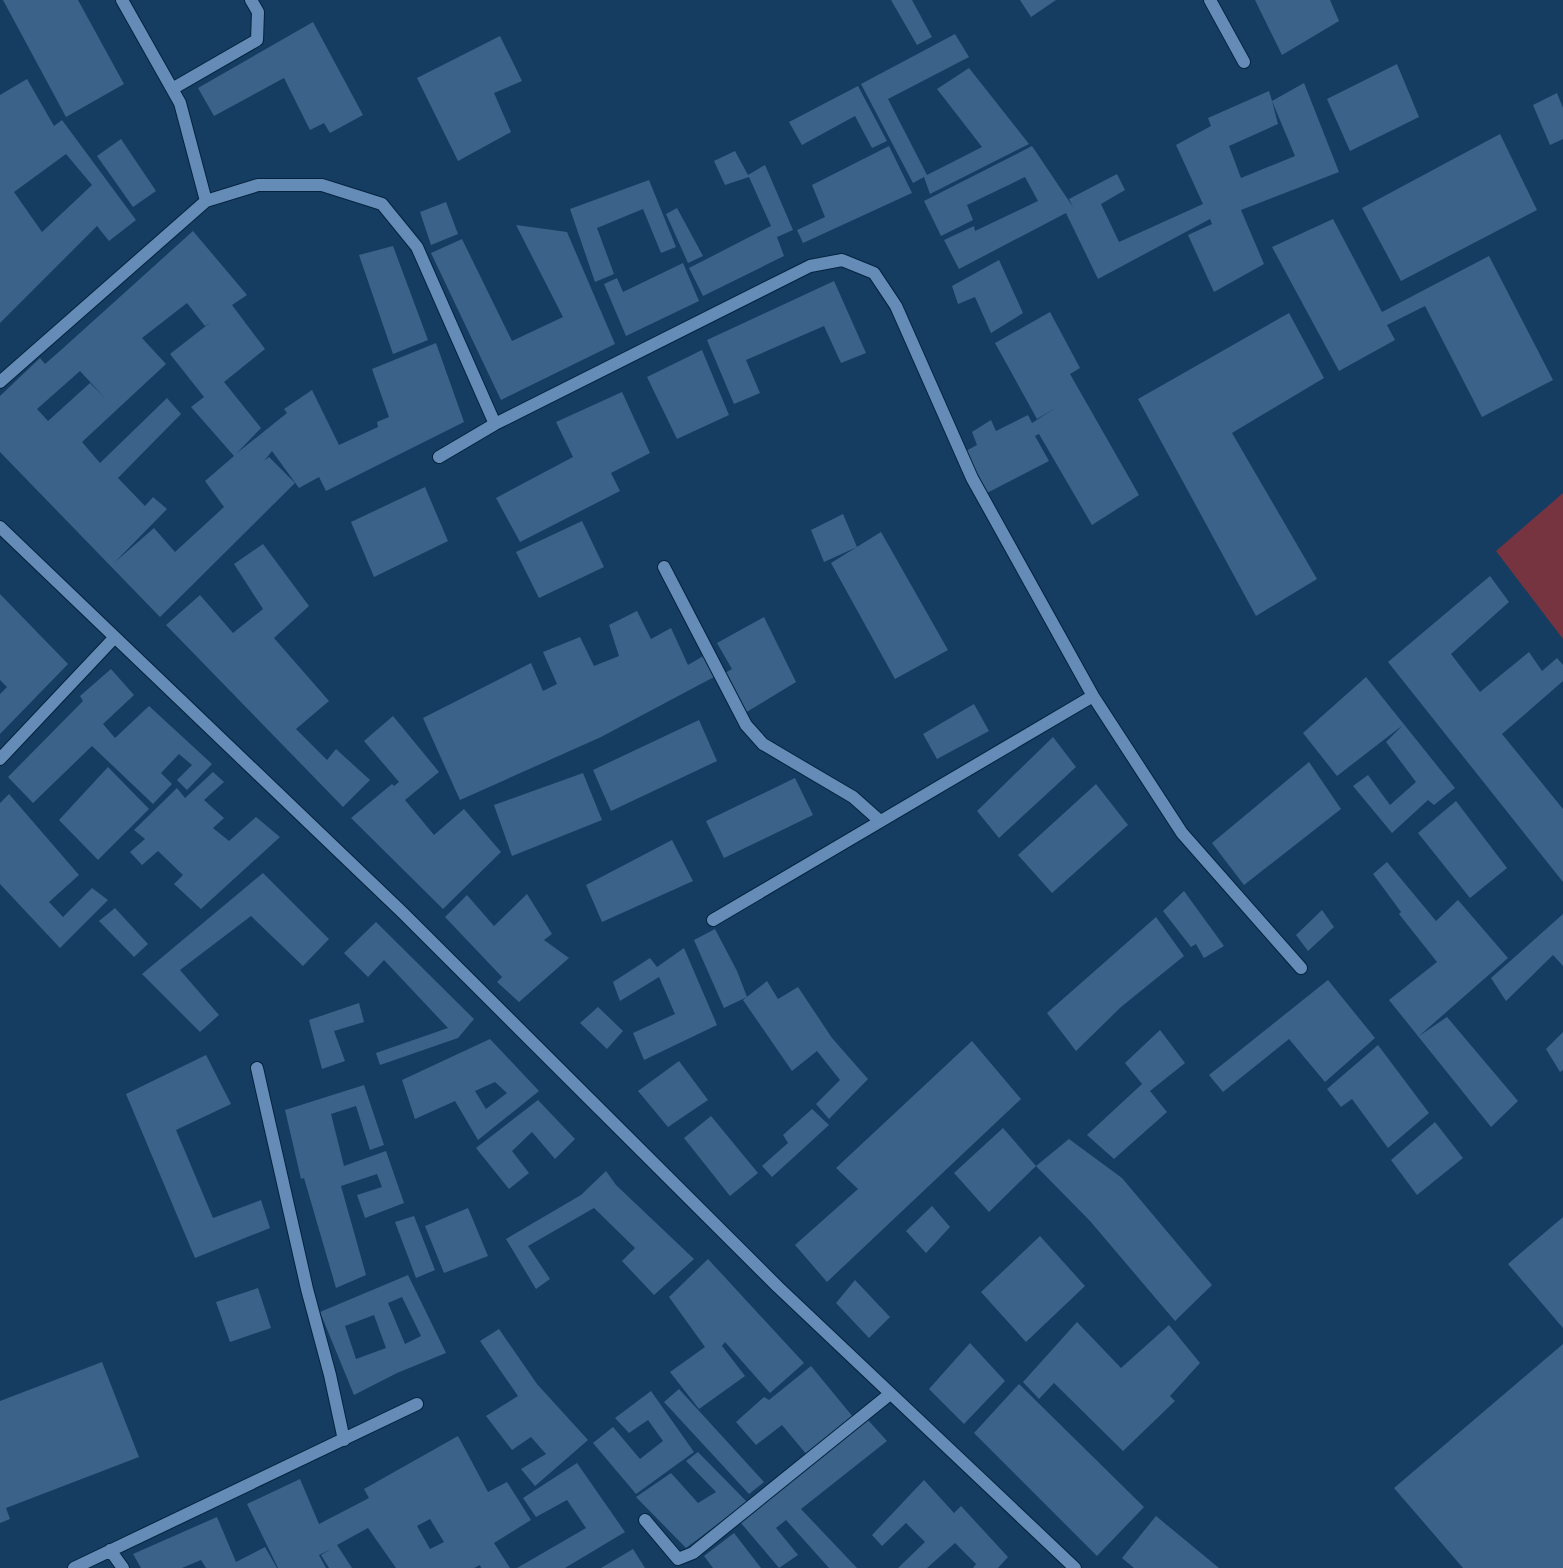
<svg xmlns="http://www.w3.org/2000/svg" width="1563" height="1568" font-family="'Alegreya Sans',sans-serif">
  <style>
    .green { fill: #763340 }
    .building { fill: #3b6289; fill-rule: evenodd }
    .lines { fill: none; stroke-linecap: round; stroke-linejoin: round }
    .minor-casing { stroke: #05233e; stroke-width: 14 }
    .minor { stroke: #648cb6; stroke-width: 12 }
  </style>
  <rect width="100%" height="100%" fill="#153d61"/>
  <path class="green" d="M1563,493v146l-67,-88z"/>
  <path class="building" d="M3,0h75l46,84 -58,33z
    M891,0h21l20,37 -15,8z
    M1020,0h36l-25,17z
    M1255,0h75l9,21 -57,34z
    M313,22l50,93 -33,18 -6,-10 -14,7 -26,-52 -70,38 -16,-28z
    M955,34l14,23 -81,42 39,76 55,-28 -45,-58 32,-21 60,76 -99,50 -6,-17 -11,6 -52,-99z
    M500,36l22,45 -28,12 17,39 -53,29 -41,-83z
    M1397,64l22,53 -69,34 -23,-52z
    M27,79l27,47 8,-6 74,100 -27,21 -12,-15 -97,97v-228zM66,154l26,31 -50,47 -28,-40z
    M1304,83l35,89 -98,38 23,54 -50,28 -26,-57 24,-11 -2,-5 -112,60 -32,-66 -107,56 -15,-29 30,-14 1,5 63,-30 -13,-24 -58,28 6,15 -32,16 -17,-35 108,-55 41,61 -4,-8 48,-25 8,16 -24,14 18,38 84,-38 -27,-59 35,-19 -3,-8 61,-27 3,10 6,23 -49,22 12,32 54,-22 -23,-55z
    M858,86l29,55 -15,7 -17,-32 -53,29 -13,-23z
    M1557,93l6,15v31l-13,6 -17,-40z
    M1500,134l37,76 -136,71 -39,-73z
    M121,139l35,52 -23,16 -36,-51z
    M889,146l23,47 -109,50 -6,-13 28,-13 -13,-32z
    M735,151l13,24 17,-10 28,65 -16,7 7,19 -81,40 -14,-28 82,-42 -22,-49 -24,8 -11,-24z
    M649,180l27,67 -15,6 -18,-44 -46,19 17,46 -19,8 -25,-73z
    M446,202l12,32 -27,11 -11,-33z
    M677,208l26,48 -15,7 -22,-49z
    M1333,219l49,93 107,-56 64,124 -71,37 -57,-111 -38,19 8,15 -56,31 -67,-124z
    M516,225l51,7 48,112 -114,56 -70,-147 31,-14 50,102 51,-24z
    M193,231l54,64 -15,10 33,44 -41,33 37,46 -24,25 50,-40 -3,-4 28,-19 27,55 39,-18 -1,-5 12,-5 -17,-48 64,-26 28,79 -138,69 -7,-14 -20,11 -27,-37 -8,10 5,-4 26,26 -135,134 -160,-165v-56l40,-38 5,6 16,-14zM187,303l18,23 6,-4 -41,32 34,43 -13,10 43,49 -29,25 19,26 -49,45 -21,-24 -39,34 52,-53 -14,-12 -8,9 -27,-28 63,-64 -14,-16 -67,65 -18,-21 84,-78 -24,-26zM80,371l24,26 -14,-14 -42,38 -11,-12z
    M393,246l35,94 -35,14 -34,-99z
    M999,260l24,53 -32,20 -16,-36 -17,7 -6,-18z
    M683,263l16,38 -73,35 -22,-52 13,-6 6,14z
    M834,281l32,72 -25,10 -17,-37 -78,34 14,33 -26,11 -27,-64z
    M1050,312l30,56 -10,6 69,121 -47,30 -53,-91 -4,2 14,25 -64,33 -21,-42 13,-7 -5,-13 19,-12 5,11 32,-16 4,8 25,-16 -20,12 -42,-76z
    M1289,313l35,65 -92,55 85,146 -61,37 -118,-217z
    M702,350l27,65 -52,24 -30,-62z
    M622,392l28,61 -39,20 9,18 -100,51 -24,-44 77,-41 -17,-35z
    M425,487l23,54 -74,36 -23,-55z
    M843,514l14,33 -33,15 -13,-32z
    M582,521l22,46 -65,31 -23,-46z
    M881,532l67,118 -53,29 -64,-116z
    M263,544l46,62 -35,32 55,63 -33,28 31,31 9,-11 34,31 -27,27 -177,-182 34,-30 33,38 30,-24 -29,-45z
    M1490,576l19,26 -58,52 29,38 49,-40 13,19 15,-13 6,7v16l-61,53 61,75v73l-175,-220z
    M0,594l68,70 -68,70v-40l7,-7 -7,-7z
    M637,611l14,28 20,-11 17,37 17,-10 9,22 -113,60 -141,63 -37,-82 108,-55 12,28 14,-7 -14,-32 37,-15 14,29 25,-10 -10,-31z
    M764,617l32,65 -51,31 -20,-40 7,-4 -15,-26z
    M111,669l23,26 -31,29 12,14 34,-32 63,58 -25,26 -10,-10 15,-15 -13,-11 -18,19 11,11 -19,20 -61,-58 -59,57 -25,-26 75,-76 -3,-5z
    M1366,677l89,111 -21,17 -6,-5 -36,33 -39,-47 15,-11 22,30 26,-23 -30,-40 17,-17 -66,51 -34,-43z
    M974,704l15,27 -52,28 -14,-25z
    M393,716l46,56 -34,28 29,35 30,-26 37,43 -58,57 -92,-91 41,-34 2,2 5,-4 -35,-41z
    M699,720l18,41 -106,50 -18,-41z
    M1053,737l23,30 -77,71 -22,-27z
    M1309,762l32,47 -97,76 -32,-42z
    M108,767l41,42 -51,51 -39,-40z
    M213,772l11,10 -20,18 20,18 -11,10 16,13 27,-24 24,20 -79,72 -27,-25 9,-9 -25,-24 -16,14 -12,-13 15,-13 -11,-9 43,-42 8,10z
    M583,773l19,47 -90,36 -18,-51z
    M795,778l18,37 -89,43 -18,-37z
    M1096,784l32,41 -76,68 -34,-38z
    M9,794l70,81 -30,27 14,15 29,-29 16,12 -48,48 -60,-64v-81z
    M1456,801l51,67 -37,30 -52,-65z
    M672,840l21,41 -91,41 -16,-37z
    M1387,862l49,59 22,-21 50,58 -89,78 28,-19 71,84 -27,26 -102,-127 48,-38 -38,-48 2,-2 -28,-38z
    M263,873l66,66 -26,27 -52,-50 -71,54 39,45 -19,17 -58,-58z
    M1184,891l40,55 -20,12 -8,-14 -5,3 -28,-36z
    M527,894l25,40 -8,6 25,18 -50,44 -22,-20 5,-5 -57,-60 22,-22 27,31z
    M115,908l33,36 -14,13 -35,-36z
    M1322,910l12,17 -26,24 -12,-16z
    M1563,914v52l-10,-11 -47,46 -15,-23z
    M1156,917l28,39 -63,51 -45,44 -29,-38z
    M376,922l98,97 -16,19 -78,27 -4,-12 72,-25 -64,-68 -16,17 -24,-24z
    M715,929l22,42 10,26 -23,11 -30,-68z
    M684,948l33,77 -73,35 -11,-27 42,-19 -16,-37 -39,24 -7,-19 37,-24 7,9z
    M1328,980l47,58 -50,44 -36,-43 -66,53 -14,-17z
    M767,981l11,18 20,-12 34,51 36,41 -39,40 -13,-15 24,-24 -23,-29 -25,20 -49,-71z
    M359,1003l5,19 -30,9 11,30 -23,8 -13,-49z
    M598,1007l25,24 -16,18 -27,-26z
    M1160,1030l25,33 -35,28 17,21 -53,47 -27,-24 55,-51 -17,-21z
    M1563,1032v38l-3,2 -14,-23z
    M490,1039l49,52 -61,49 -23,-39 -40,18 -13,-39zM495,1082l12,11 -21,16 -11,-18z
    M972,1041l49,58 -194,183 -32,-37 63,-56 -22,-21z
    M1378,1045l51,68 -41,35 -36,-49 -11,8 -14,-18z
    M206,1055l25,49 -55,26 37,88 48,-18 9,28 -75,30 -69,-164z
    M679,1061l29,39 -40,27 -30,-36z
    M364,1085l20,60 -14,5 -14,-44 -25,8 13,52 42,-15 18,52 -39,15 -8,-23 25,-8 -5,-13 -36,12 25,89 -30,13 -32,-110 -3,1 -16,-69z
    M538,1100l37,39 -20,20 -23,-27 -20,19 17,22 -20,16 -33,-41z
    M812,1109l17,16 -57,52 -10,-11 26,-23 -5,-8z
    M711,1116l47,57 -28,23 -46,-58z
    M1435,1122l28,36 -46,37 -26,-35z
    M1003,1128l33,38 33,-27 53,39 90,107 -37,36 -85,-100 -54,-55 -47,46 -35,-39z
    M606,1171l10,14 78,74 -40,36 -32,-34 13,-13 -41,-40 -66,38 22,33 -14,10 -30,-50 75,-44z
    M932,1206l18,21 -24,26 -20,-22z
    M468,1208l20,48 -44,17 -19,-47z
    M414,1216l21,54 -19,8 -21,-56z
    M1563,1217v111l-55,-64z
    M1040,1236l45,50 -59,56 -45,-50z
    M708,1259l96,104 -34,30 -45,-51 -3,4 23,30 -46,33 -29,-37 35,-25 -36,-50z
    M408,1275l38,78 -49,20 -43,22 -34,-83zM402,1297l19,39 -16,8 -17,-41zM374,1315l12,33 -30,11 -11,-33z
    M855,1280l35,37 -21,21 -33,-35z
    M258,1288l13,40 -41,14 -14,-40z
    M1077,1322l44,46 48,-43 31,38 -30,33 5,5 -52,50 -69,-68 -15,16 -16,-17z
    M499,1329l38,55 51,56 -53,46 -14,-17 25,-15 -15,-17 -19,13 -26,-34 32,-20 -38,-55z
    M970,1343l35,38 -41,43 -35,-35z
    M1563,1344v224h-100l-69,-80z
    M102,1362l37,95 -133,51 4,11 -10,4v-122z
    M811,1366l42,51 -46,38 -25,-30 -26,20 -20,-23 28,-25 5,3z
    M1019,1384l125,123 -47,49 -123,-123z
    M679,1389l85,93 -15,12 -85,-92z
    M651,1391l43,61 -58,42 -43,-51 20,-16 27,32 23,-18 -15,-21 -19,13 -14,-15z
    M868,1420l19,21 -86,68 56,59h-28l-43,-48 -10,8 22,27 -19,13 -38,-45z
    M458,1436l30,56 19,-10 24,38 -37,23 16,25h-29l-1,-3 -6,3h-78l-28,-40 -31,17 15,23h-23l-8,-13 10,-6 -12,6 7,13h-48l-31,-64 53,-25 19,45 50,-26 -5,-9zM430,1519l14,23 -14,7 -13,-23z
    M698,1452l49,50 -61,46 -50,-51 35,-24 27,30 18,-11 -30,-31z
    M577,1463l48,69 -60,36h-48l69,-40 -19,-28 -31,17 -13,-19z
    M924,1480l30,33 7,-7 47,51 -10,11h-25l3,-4 -21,-21 -28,25h-29l27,-26 -19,-19 -24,23 -10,-11z
    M1156,1516l63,52h-85l-12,-10z
    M217,1517l19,45 29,-15 12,21h-71l-5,-8 -19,8h-41l-8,-14z
    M734,1533l27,35h-48l-9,-12z
    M633,1549l12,19h-44z"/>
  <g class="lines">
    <g class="minor-casing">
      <path id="minor" d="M122,0l58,103 26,98
        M1210,0l34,62
        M172,89l85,-49 1,-28 -7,-12
        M0,382l206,-181 52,-16h64l60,19 35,43 78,177
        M439,457l56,-33 315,-158 32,-6 32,13 22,33 76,172 121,218 89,137 119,135
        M0,527l403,386 375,374 297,281
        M664,567l82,158 17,19 90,53 27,24
        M0,759l115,-122
        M713,920l380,-224
        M257,1068l50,221 23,86 14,65
        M645,1520l33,39 15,-6 197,-159
        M110,1550l13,18
        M74,1568l343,-164"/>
    </g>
    <use href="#minor" class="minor"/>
  </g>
</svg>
